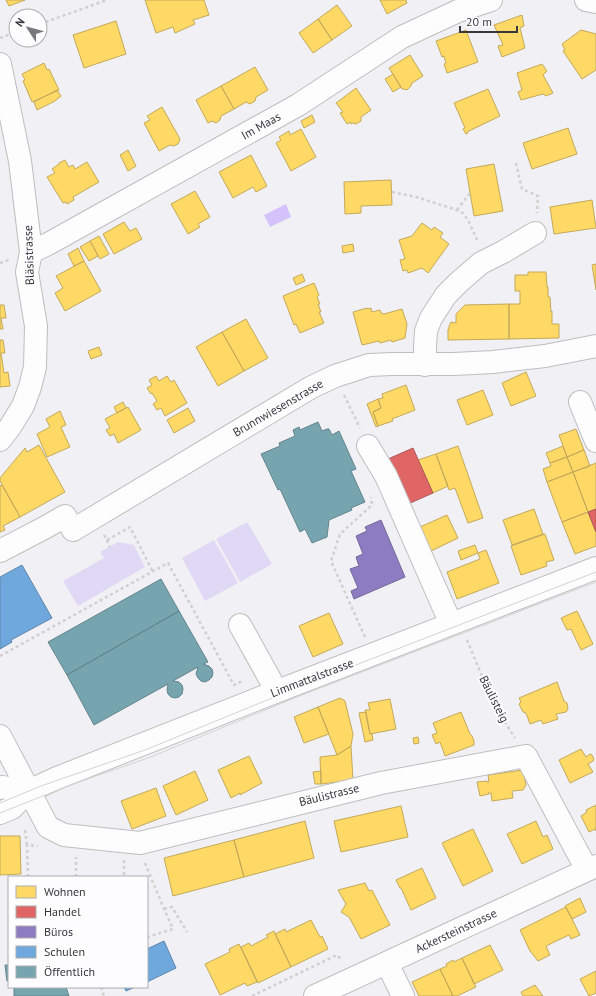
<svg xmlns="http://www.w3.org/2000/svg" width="596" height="996" font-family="'PT Sans',sans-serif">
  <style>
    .green { fill: #e0d9f5 }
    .water { fill: #d3c3fa }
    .homes { fill: #ffd966; stroke: #c3a959 }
    .shops { fill: #e06666; stroke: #ae5859 }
    .offices { fill: #8e7cc3; stroke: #74689a }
    .schools { fill: #6fa8dc; stroke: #5e86ac }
    .public { fill: #76a5af; stroke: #63848c }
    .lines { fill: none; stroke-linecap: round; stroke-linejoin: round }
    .minor-casing { stroke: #bebec1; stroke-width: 24 }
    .path { stroke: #d0d0d1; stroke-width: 2.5; stroke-dasharray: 3 3; stroke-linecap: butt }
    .minor { stroke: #fdfdfe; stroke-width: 22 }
    .tram { stroke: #d3d3d4; stroke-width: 1 }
    .labels { text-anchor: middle; stroke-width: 4; stroke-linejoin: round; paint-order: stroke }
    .street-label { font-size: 12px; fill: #38383b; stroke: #fdfdff }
  </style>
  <rect width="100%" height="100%" fill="#f1f0f5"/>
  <path class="green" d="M247,522l25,42 -32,18 -24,-43z
    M214,540l24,43 -33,18 -23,-43z
    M118,542l16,3 11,22 -67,39 -15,-25 41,-23 -4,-6z"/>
  <path class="water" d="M286,204l5,13 -21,10 -6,-12z"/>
  <path class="homes" d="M6,0h19l-16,6z
    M145,0h59l5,15 -16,5 2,4 -20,9 -2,-6 -17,6z
    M380,0h26l1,3 -20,11z
    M337,5l15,21 -20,14 -14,-21z
    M522,15l2,11 -4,2 5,20 -23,9 -4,-11 5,-1 -9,-20z
    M318,19l14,21 -19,13 -14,-20z
    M116,21l10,33 -42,14 -11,-33z
    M466,30l12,32 -31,11 -3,-9 2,-1 -2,-7 -2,1 -6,-16z
    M581,30l15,4v36l-14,9 -19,-28 2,-1 -3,-6z
    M410,55l13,21 -11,7 -1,3 -4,4 -3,-1h-2l-13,-21z
    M44,63l3,7 2,-1 10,21 -27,12 -9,-21 2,-1 -3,-6z
    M542,64l5,7 -4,4 10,18 -7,3 -3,-2 -22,6 -3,-8 4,-2 -5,-17z
    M255,67l13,23 -12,7 -1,4 -5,3 -4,-2 -12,7 -13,-23z
    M393,74l8,13 -8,5 -8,-13z
    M221,86l13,23 -13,7 -1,4 -4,3 -4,-2 -4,2 -12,-23z
    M356,88l15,22 -10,7v4l-5,3 -3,-1 -2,1 -1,-2 -3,2 -7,-11 3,-1 -7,-9z
    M488,89l12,27 -33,16 1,1 -2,1 -3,-5 2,-1 -11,-25z
    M57,90l4,6 -6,5 -18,9 -3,-8z
    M162,107l18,32 -2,5 -5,2 -3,-1 -11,6 -15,-28 6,-3 -3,-4z
    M312,115l3,7 -11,6 -3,-7z
    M568,128l9,26 -45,15 -9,-26z
    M301,129l15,28 -25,14 -15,-28 5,-3 -2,-3 10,-6 1,4z
    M128,150l8,16 -8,5 -8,-16z
    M251,155l16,31 -11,6 -3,-5 -20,11 -14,-26z
    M65,160l4,7 4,-2 2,4 12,-7 12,20 -26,15 1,3 -7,4 -1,-2 -3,1 -16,-26 8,-4 -3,-4 7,-5v-1z
    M494,164l9,47 -29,5 -8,-47z
    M391,180l1,25 -31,1v7l-16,1 -1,-32z
    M195,191l15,26 -12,7 2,3 -12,7 -17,-30z
    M592,200l4,28 -42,6 -4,-27z
    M124,222l6,9 6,-3 6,11 -28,15 -11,-20z
    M422,223l10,7 2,-3 9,6 -3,4 9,7 -21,29 -6,-5 -14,5 -1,-3 -4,1 -3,-11 5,-1 -6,-19 13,-4z
    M99,236l10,18 -9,5 -10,-18z
    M90,241l8,15 -9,5 -9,-14z
    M353,244l1,7 -11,2 -1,-7z
    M78,248l6,13 -10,5 -6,-12z
    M84,261l17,30 -36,20 -10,-18 8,-5 -7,-12z
    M596,264v26l-4,-25z
    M528,272h18l1,15h1v10h2l1,15 1,-1v13h7v14l-50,1v-35h11v-13h-5v-16h13z
    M302,274l3,7 -9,4 -3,-7z
    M314,283l5,12 -2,2 3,7h-2l3,8h-2l5,11 -24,10 -4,-9 -2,1 -11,-29z
    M509,304v35l-61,1v-11h1v-3l2,-4 5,1v-9l9,-9z
    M0,305h4l2,13h-5l2,11h-3z
    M367,308v1l4,-1 1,4 8,-2 1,3 3,1 18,-5 5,15 -2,14 -13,4 -1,-2 -11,3 -1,-2 -17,4 -9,-33z
    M246,319l22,39 -24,13 -22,-39z
    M222,332l22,39 -26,15 -22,-39z
    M0,340h3l2,13h-4l3,20 4,-1 2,14 -10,1z
    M99,347l3,8 -11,4 -3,-8z
    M526,372l10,24 -25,10 -9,-23z
    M156,376l3,5 8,-5 4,6 3,-2 13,23 -22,13 -4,-8 -4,2 -4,-6 4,-3 -5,-8 -1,1 -4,-6 5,-3 -3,-5z
    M406,385l9,25 -23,9 1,2 -15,5 -5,-14 8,-4 -3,-9 5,-1 -1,-4z
    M483,390l10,25 -26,10 -10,-25z
    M378,399l3,9 -8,4 5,14 -2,1 -9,-23z
    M123,402l3,6 -9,5 -3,-6z
    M128,407l13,23 -23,13 -4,-9 -4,2 -4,-6 4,-2 -5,-9z
    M188,408l7,13 -21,12 -7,-13z
    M60,411l6,14 -5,2 9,20 -23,10 -10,-23 13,-7 -4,-8z
    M576,429l8,21 -17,7 -8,-22z
    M39,445l26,47 -45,25 -20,-36v-3l25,-30 2,4z
    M458,446l25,72 -15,5 -13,-35 -6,2 -13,-36z
    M563,446l4,11 -17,6 -4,-10z
    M584,450l6,16 -17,6 -6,-15z
    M436,454l12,32 -15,7 -15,-33z
    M567,457l6,15 -26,10 -4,-13 8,-3 -1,-3z
    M596,463v46l-8,3 -15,-40z
    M573,472l15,40 -26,10 -15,-40z
    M2,485l18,32 -17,9 2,4 -5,2v-46z
    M534,509l9,25 -31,11 -9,-25z
    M588,512l8,20v14l-21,8 -13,-32z
    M447,515l11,23 -27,13 -11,-24z
    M545,534l9,26 -8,2 1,4 -26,9 -10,-29z
    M475,545l3,8 -17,7 -3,-9z
    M486,550l13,33 -42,16 -10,-27 33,-13 -2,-6z
    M577,611l16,33 -12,6 -10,-21 -4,1 -6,-12z
    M329,613l14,31 -30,13 -14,-31z
    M557,682l7,19 3,2 1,6 -2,3 -10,2 2,5 -15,5 -2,-4 -11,4 -4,-11 -3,-1 -4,-8 2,-2 -2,-4z
    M340,698l5,3 8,33 -2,12 -14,9 -19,-48z
    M390,699l6,30 -26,5 -5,-24h5l-2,-7z
    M318,707l11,27 -25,9 -10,-26z
    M366,712l4,22h2l1,6 -8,2 -6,-29z
    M461,712l9,22 2,2 2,5v4l-29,11 -5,-14 -4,2 -4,-9 5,-2 -4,-10z
    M418,737l1,6 -5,1 -1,-6z
    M351,746l2,34 -32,4 -1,-27 17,-2z
    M581,749l5,8 4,-3 2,1 2,4 -1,2 -5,3 5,8 -23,11 -11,-23z
    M249,756l13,27 -22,12v-2l-9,5 -13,-28z
    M523,770l3,15 -3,5 -11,1 1,7 -21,3 -1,-8h-3l1,1 -9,2 -3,-14 10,-1v1h2l-1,-7z
    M195,771l13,29 -32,15 -13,-29z
    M321,771v13h-6l-2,-12z
    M156,788l10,28 -34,13 -11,-28z
    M596,805v26l-1,-2 -6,3 -8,-16 6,-4 -1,-2z
    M401,806l7,31 -67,15 -7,-31z
    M305,821l9,37 -70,19 -10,-37z
    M536,821l7,16 4,-2 6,14 -31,15 -15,-30z
    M473,829l20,42 -30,15 -21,-43z
    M0,836h20l1,38 -21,1z
    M234,840l10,37 -71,19 -9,-38z
    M422,868l14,30 -25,12 -10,-22h-1l-4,-8z
    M365,883l4,8 3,-1 18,35 -29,14 -12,-22 -8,-5 5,-8 -8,-14z
    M580,898l6,14 -14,7 -7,-13z
    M566,907l14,28 -9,4 -2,-4 -23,11 4,9 -12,6 -8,-10 -10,-21z
    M311,920l9,17 2,-1 6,13 -37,18 -16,-33 10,-5 1,3z
    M274,931l17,36 -33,16 -17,-36 8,-4 2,3 17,-9 -2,-2z
    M239,944l18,38 -10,4 -2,-3 -25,12 -15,-31 25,-12 -1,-3z
    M490,945l13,25 -29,14 -12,-26z
    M462,958l14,29 -19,9h-4l-13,-27 7,-3 -1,-2 7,-4 1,2z
    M440,969l13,27h-34l-7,-14z
    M596,971v22l-7,3 -9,-17z
    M535,985l8,11h-20l-2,-4z"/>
  <path class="shops" d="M413,448l20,45 -25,11 -20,-45z
    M596,509v23l-8,-20z"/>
  <path class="offices" d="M381,520l24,57 -51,22 -3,-8 7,-3 -8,-19 9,-3 -3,-9 7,-3 -7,-18 11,-5 -2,-4z"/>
  <path class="schools" d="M22,565l30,53 -41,22 1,2 -12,7v-72z
    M164,941l12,27 -29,14v-33z
    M124,987h11l-9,4z"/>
  <path class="public" d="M318,422l4,9 5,-2h2l3,6 7,-4 17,38 -5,2 14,31 -14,6 1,2 -23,10 -2,17 -15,6 -7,-14 -5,3 -20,-43 -2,1 -17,-36 19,-8 -1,-3 16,-7 -2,-6 6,-3 1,3z
    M161,579l18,32 -112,64 -19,-33z
    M179,611l29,51 -5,2 6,2 3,3 1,4 -1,4 -3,3 -4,2 -4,-1 -3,-3 -2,-4 2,-7 -25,14 6,1 3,3 1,4 -1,5 -3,3 -4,1 -4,-1 -3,-3 -1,-4 1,-6 -74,41 -27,-50z
    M5,965h4v15l-2,1z
    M14,987h52l3,9h-55z"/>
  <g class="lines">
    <g class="minor-casing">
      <path id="minor" d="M586,0l10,2
        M0,64l20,97 11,91 -4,20 9,54 -1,41 -5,20 -7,19 -13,21 -10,13
        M31,252l17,-8 250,-139 104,-68 56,-26 33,-11
        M425,365v-19l1,-15 5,-13 15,-23 13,-13 22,-19 22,-11 32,-19
        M580,402l16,39
        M368,446l18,30 65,148
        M0,551l46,-24 19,-11 8,14 237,-142 25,-12 34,-11 23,-1h62l39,-2 52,-6 51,-10
        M240,625l31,56
        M0,736l38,72 10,19 16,8 76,8 241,-60 145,-27 61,114
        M0,788l2,-1 27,4
        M0,813l12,-5 17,-17 28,-13 226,-89 313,-121
        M387,963l16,33
        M315,996l281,-130"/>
    </g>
    <path class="path" d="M40,24l67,-24
      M0,38l16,-6
      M516,163l6,26 16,7 -1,17
      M392,192l24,5 38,12 9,4 6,9 9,20
      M457,210l13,-17
      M0,263l9,-3
      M344,395l16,33
      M104,535l3,5 23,-13 23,45
      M107,540l3,7
      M365,637l-34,-76 9,-27 32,-29 -1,-8
      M467,640l27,65 21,33
      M0,656l168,-93 66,122 6,-3 1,2
      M25,830l2,15
      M124,860v17
      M145,863l19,46 9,20 -26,8
      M28,877l-1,-32 11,1
      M76,877v-20
      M164,909l8,-2 15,25
      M101,987l3,9
      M252,996l85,-41 5,5"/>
    <use href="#minor" class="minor"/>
    <path class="tram" d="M0,803l41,-17 104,-36 154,-63 297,-115
      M0,813l73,-29 75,-26 154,-63 294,-113"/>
  </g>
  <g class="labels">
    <g class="street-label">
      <text transform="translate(261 126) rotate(-29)" y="4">Im Maas</text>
      <text transform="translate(29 255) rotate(-92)" y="4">Bläsistrasse</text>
      <text transform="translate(278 408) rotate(-30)" y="4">Brunnwiesenstrasse</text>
      <text transform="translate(312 678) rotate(-21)" y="4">Limmattalstrasse</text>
      <text transform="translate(494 699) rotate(63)" y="4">Bäulisteig</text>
      <text transform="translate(329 795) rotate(-14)" y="4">Bäulistrasse</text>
      <text transform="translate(456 931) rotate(-25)" y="4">Ackersteinstrasse</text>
    </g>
  </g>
  <rect x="8" y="876" width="140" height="112" fill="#fdfdff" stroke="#aeaeb1"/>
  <rect x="16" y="886" width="20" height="12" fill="#ffd966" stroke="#aeaeb1"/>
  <text x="44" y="896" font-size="12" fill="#38383b">Wohnen</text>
  <rect x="16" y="906" width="20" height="12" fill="#e06666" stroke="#aeaeb1"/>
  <text x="44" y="916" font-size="12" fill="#38383b">Handel</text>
  <rect x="16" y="926" width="20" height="12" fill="#8e7cc3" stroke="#aeaeb1"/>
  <text x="44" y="936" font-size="12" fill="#38383b">Büros</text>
  <rect x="16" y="946" width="20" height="12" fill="#6fa8dc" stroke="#aeaeb1"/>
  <text x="44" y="956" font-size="12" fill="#38383b">Schulen</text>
  <rect x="16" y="966" width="20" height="12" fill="#76a5af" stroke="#aeaeb1"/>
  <text x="44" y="976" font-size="12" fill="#38383b">Öffentlich</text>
  <g transform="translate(28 28) rotate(306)"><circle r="19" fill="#fdfdff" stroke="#aeaeb1"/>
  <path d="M0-3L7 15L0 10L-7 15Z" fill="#79787c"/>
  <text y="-6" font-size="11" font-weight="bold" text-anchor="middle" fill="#38383b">N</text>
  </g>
  <path d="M460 26v6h57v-6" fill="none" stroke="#38383b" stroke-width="2"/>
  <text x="466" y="26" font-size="12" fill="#38383b" stroke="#fdfdff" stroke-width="3" paint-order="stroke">20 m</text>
</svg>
